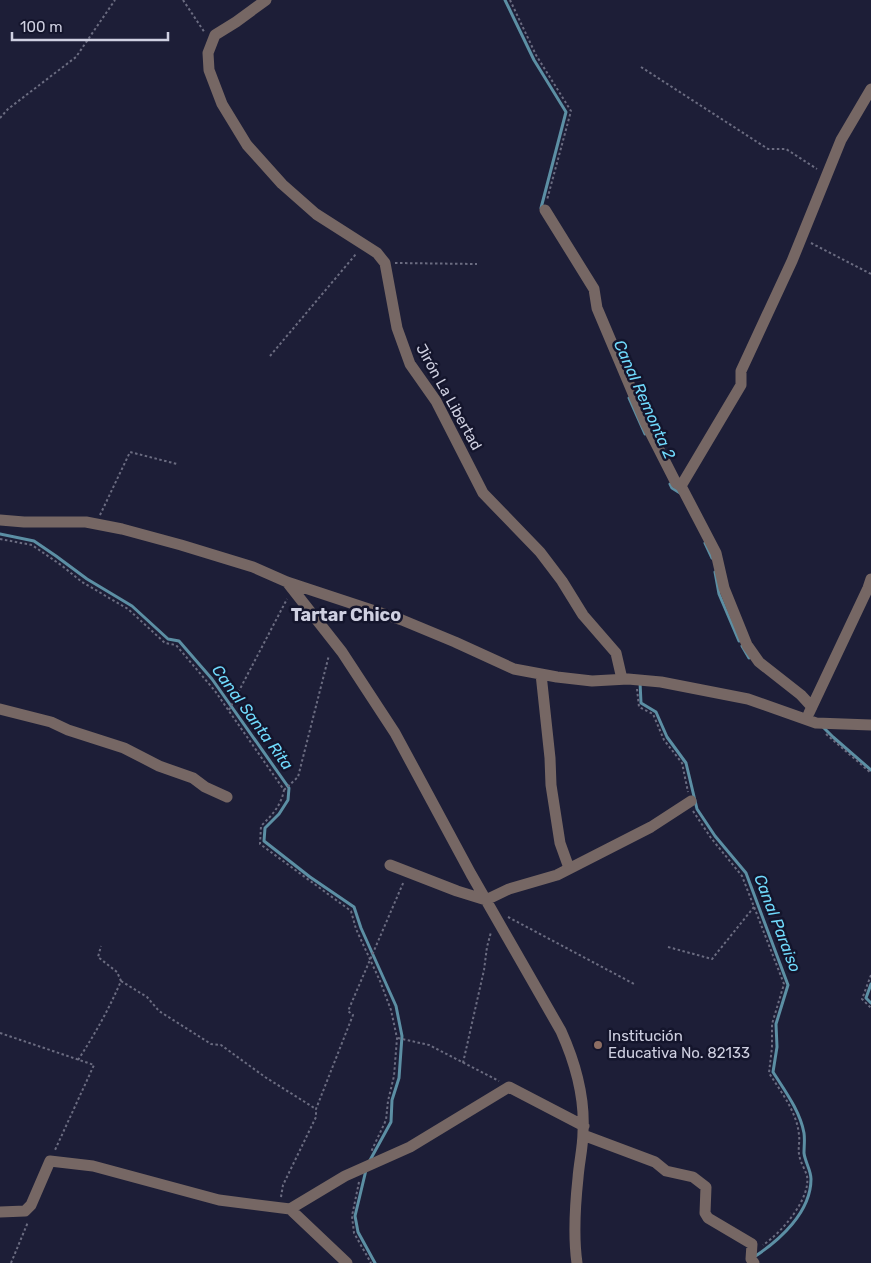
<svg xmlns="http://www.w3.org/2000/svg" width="871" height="1263" font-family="Rubik,sans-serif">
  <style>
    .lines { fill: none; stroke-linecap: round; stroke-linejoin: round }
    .stream { stroke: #5c8fa4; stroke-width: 3 }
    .path { stroke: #6b6c81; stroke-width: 2; stroke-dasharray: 2.5 2.5; stroke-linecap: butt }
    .minor { stroke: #766764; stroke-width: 11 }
    .education-dot { fill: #8d6e63; stroke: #14152c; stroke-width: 2 }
    .labels { text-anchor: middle; stroke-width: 5; stroke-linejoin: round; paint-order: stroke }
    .street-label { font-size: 15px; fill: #cfd0e1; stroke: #14152c }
    .poi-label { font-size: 15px; fill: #cfd0e1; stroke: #14152c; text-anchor: start }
    .water-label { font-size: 16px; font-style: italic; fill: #70dafc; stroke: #14152c }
    .quarter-label { font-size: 18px; font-weight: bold; fill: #cfd0e1; stroke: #14152c }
  </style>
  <rect width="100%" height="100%" fill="#1d1e37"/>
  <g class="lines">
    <path class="stream" d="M505,0l29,60 32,52 -25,96
      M629,398l16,36
      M670,484l2,4 8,5
      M0,534l34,7 22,15 31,23 45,27 36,33 11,2 33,38 77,109 -1,12 -9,14 -14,14 -1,13 46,36 44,30 7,21 35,78 6,30 -3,42 -7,22 -1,22 -22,40
      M705,543l7,15
      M715,572l4,22 20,47
      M742,646l7,12
      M640,682l1,21 15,9 11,25 19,26 11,46 18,27 31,37 42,112 -12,39 1,23 -4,25c12,19 27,39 31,61 1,7 0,13 0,20 1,9 7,17 7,26 0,33 -31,61 -57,78
      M823,727l10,10 38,33
      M871,984l-5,14 5,5
      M366,1170l-11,46 3,16 17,31"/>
    <path class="path" d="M183,0l22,33
      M510,0l26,55 35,56 -24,89
      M641,67l127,82h18l31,20
      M0,118l8,-9 68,-52 39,-57
      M811,243l60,31
      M395,263l82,1
      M270,356l86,-102
      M100,515l30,-63 47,12
      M0,539l32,6 29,20 21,17 46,27 37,34 11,2 39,46 69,99c-3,16 -12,25 -23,36l-1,18 91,67 5,18 24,52 11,29 6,28 -3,38 -6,25 -2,19 -15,32
      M637,689l2,18 14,7 11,26 18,23 6,29
      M229,710l58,-111
      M826,734l45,39
      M284,790l14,-13 31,-122
      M693,811l18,27 31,38 42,108 -12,40v23l-3,26c12,19 28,39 30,62 1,6 -1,13 0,19 1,8 6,15 8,22 4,23 -26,57 -44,69
      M508,917l128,68
      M668,947l44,12 42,-52
      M871,975l-9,24 9,9
      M121,981l26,16 12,14 52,33 10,1 44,32 51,32
      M0,1033l94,32 -39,85
      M398,1038l31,7 70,36
      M78,1060c17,-26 31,-51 43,-79l-4,-9 -19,-15 3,-11
      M463,1063l21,-93 3,-23 4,-15
      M359,1182l-7,34 2,17 17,30
      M281,1197l2,-12 33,-68v-8l37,-94 -5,-4 56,-130
      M11,1263l17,-41"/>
    <path class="minor" d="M266,0l-30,22 -21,13 -7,18 1,17 13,34 25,41 35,39 34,30 61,39 8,10 12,65 13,36 26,37 47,92 57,59 22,29 21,34 33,38 6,26
      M545,210l49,79 3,19 49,116 30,59 5,3 35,67 8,35 23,57 12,17 42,33 11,12
      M681,486l60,-101v-14l51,-110 49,-121 30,-51
      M0,520l24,2h62l36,7 59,16 72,22 34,15 115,38 53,22 59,27 43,8 35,4 36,-2 33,3 87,17 68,24 55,2
      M287,582l55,70 53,81 76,141 90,157c14,31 24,67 22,101 0,15 -4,31 -5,46 -3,28 -5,57 -1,85
      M541,674l9,84 1,27 9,58 9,25
      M0,709l51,13 17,8 56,18 35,18 34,12 12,9 22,10
      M809,713l59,-125 3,-9
      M390,865l67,26 29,9 23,-11 48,-14 94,-48 40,-26
      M583,1135l72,27 11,9 27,6 13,10 -1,26 3,5 44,26 -1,15 3,4
      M290,1209l55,-33 65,-29 99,-60 75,39
      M0,1212l25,-1 6,-6 19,-44 43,5 126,34 71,9 57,54"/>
  </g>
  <circle class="education-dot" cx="598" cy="1045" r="5"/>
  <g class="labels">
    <g class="street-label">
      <text transform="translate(449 397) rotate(61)" y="5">Jirón La Libertad</text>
    </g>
    <g class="poi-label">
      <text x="608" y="1041">Institución<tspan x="608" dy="17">Educativa No. 82133</tspan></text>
    </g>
    <g class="water-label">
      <text transform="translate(645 399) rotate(66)" y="6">Canal Remonta 2</text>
      <text transform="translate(253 717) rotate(54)" y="6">Canal Santa Rita</text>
      <text transform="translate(778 923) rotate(69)" y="6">Canal Paraiso</text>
    </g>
    <g class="quarter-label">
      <text x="346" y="621">Tartar Chico</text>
    </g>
  </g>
  <path d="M12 32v8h156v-8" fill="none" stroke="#cfd0e1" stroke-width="2.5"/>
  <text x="20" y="32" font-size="15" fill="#cfd0e1" stroke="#14152c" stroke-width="4" paint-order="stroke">100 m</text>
</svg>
